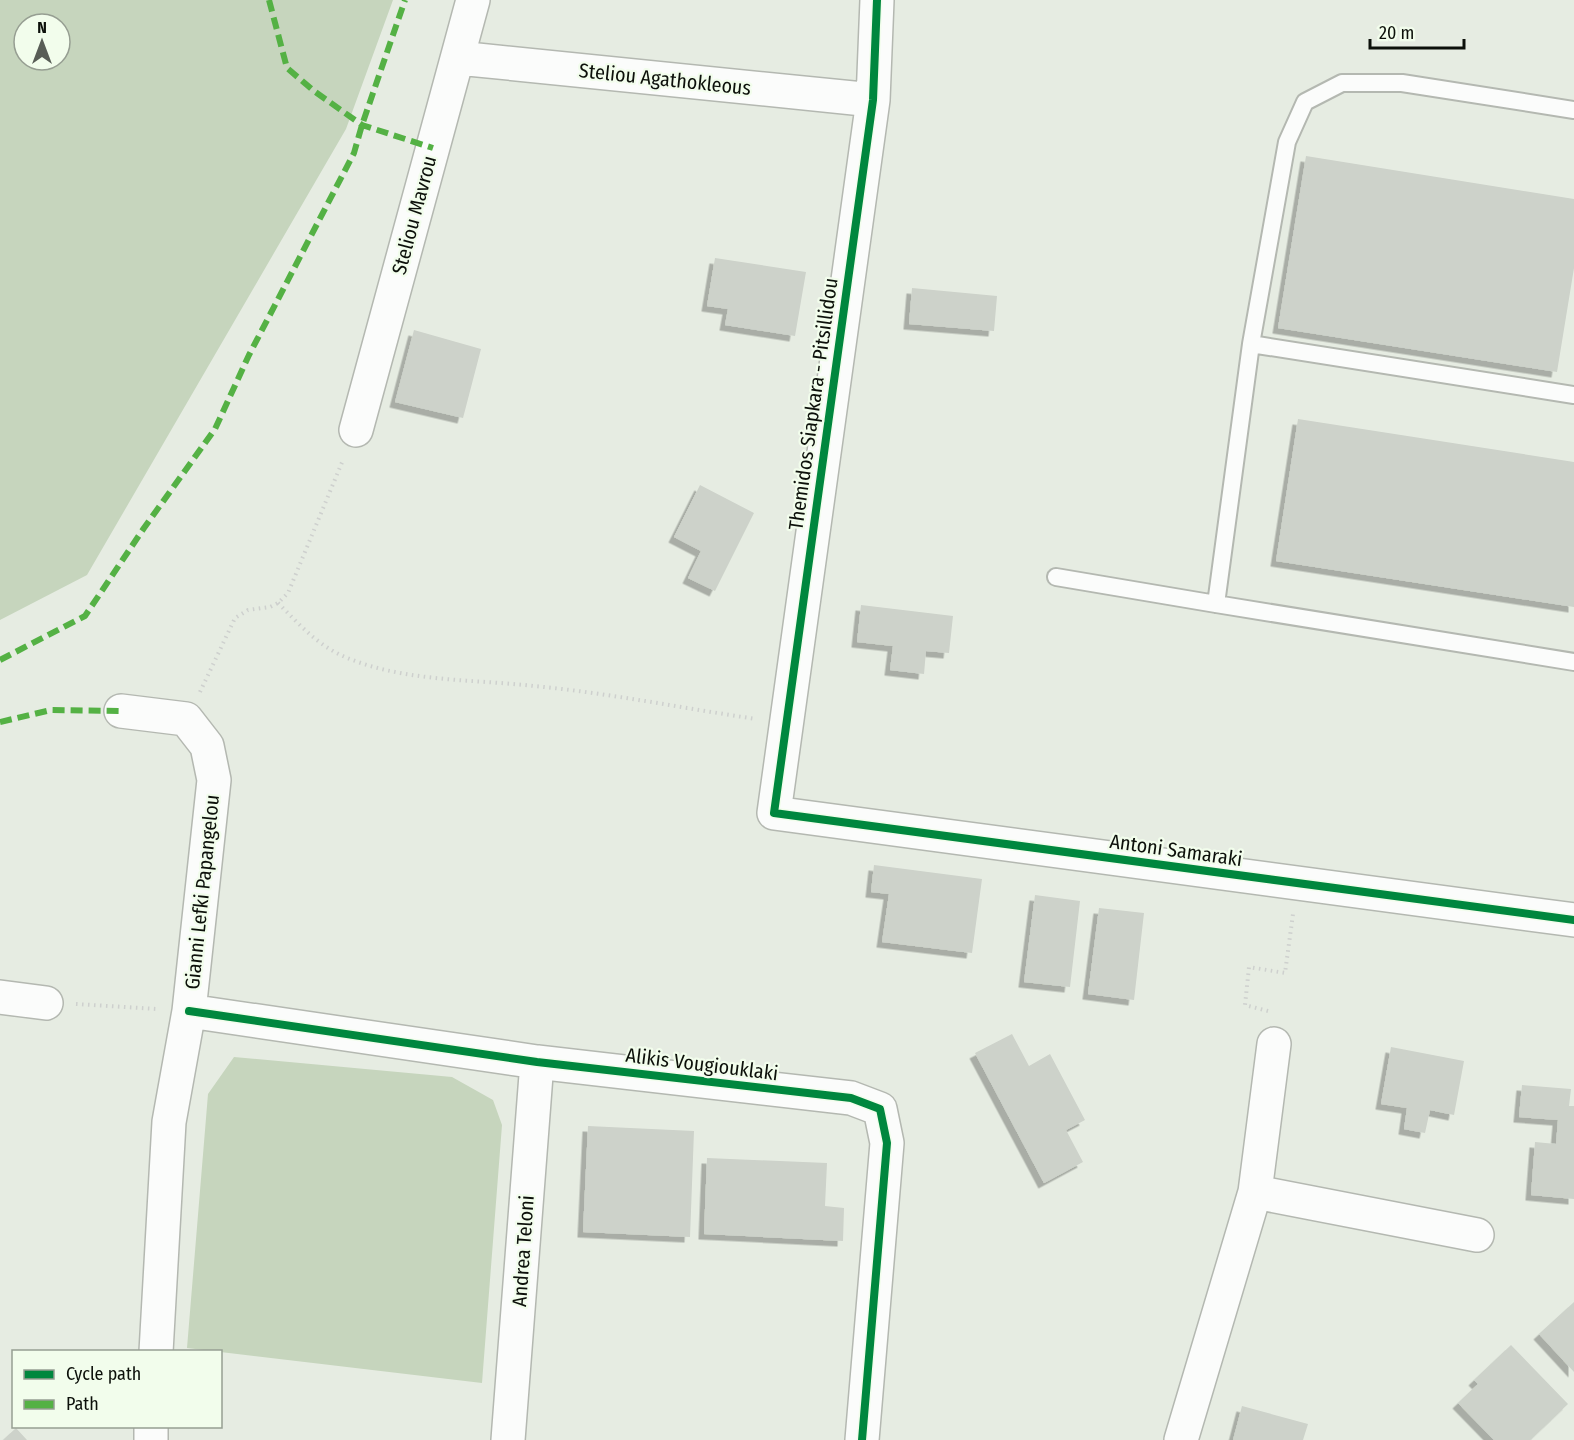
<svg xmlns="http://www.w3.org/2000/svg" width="1574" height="1440" font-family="'Fira Sans Condensed',sans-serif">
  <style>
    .green { fill: #c6d5bd; fill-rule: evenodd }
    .building { fill: #cdd2ca; filter: url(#shadow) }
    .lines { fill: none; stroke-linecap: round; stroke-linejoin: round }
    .service-casing { stroke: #b4b8b1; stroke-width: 20 }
    .minor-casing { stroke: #b4b8b1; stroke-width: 36 }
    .path { stroke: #ced0ce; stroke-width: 4; stroke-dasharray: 1.5 4.5; stroke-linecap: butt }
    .service { stroke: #fbfcfb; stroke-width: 16 }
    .minor { stroke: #fbfcfb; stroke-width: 33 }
    .quiet { stroke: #54b144; stroke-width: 6; stroke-dasharray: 12 6; stroke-linecap: butt }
    .cycleway-casing { stroke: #f2fdec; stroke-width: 11 }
    .cycleway { stroke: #00873e; stroke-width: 8 }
    .labels { text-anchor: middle; stroke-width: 4.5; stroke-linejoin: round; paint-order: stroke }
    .street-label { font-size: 20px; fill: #0c100a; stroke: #f2fdec }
  </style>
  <defs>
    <filter id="shadow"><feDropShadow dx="-5.5" dy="5.5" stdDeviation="0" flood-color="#0004"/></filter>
  </defs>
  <rect width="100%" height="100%" fill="#e6ece2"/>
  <path class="green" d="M0,0h393l-47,129 -259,446 -87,45zM24,24h36v36h-36z
    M234,1057l218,20 41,23 9,25 -20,258 -295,-35 21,-254z"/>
  <path class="building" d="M1306,156l268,43v69l-17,104 -279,-44z
    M715,258l91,14 -11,64 -70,-11 3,-16 -21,-3z
    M912,288l85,8 -3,35 -85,-7z
    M414,330l67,19 -18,69 -68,-16z
    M1298,419l276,43v145l-298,-46z
    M700,485l54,28 -39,78 -27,-13 13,-27 -27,-14z
    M861,605l92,11 -4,37 -23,-2 -2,23 -34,-4 3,-24 -36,-4z
    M874,865l108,14 -10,74 -90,-11 7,-48 -18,-2z
    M1035,895l45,6 -10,86 -46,-5z
    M1099,908l45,5 -10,87 -46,-6z
    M1012,1034l17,32 21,-12 35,66 -19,10 17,32 -39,21 -69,-130z
    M1391,1047l73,14 -10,54 -24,-5 -5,23 -21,-4 3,-21 -26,-4z
    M1522,1085l49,4 -2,17h5v93l-43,-4 4,-53 21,2 2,-24 -39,-3z
    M588,1126l106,5 -4,106 -107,-5z
    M707,1158l120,5 -2,43 19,2 -1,33 -139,-7z
    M1574,1302v70l-35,-38z
    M1511,1345l57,59 -38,36h-36l-36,-37 20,-19 -4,-4z
    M1242,1406l66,18 -5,16h-70z
    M16,1428l11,12h-24z"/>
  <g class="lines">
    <g class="service-casing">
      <path id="service" d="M1251,344l323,51
        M1056,577l160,27 358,58
        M1216,604l35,-260 36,-202 18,-40 37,-19h60l172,27"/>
    </g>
    <g class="minor-casing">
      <path id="minor" d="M877,0l-4,100 -99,713 800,107
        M458,58l415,42
        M356,430l117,-430
        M121,711l65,8 21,27 7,34 -25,231 -20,111 -13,230
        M0,997l46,6
        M189,1011l348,51 314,36 29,11 7,34 -25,297
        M1255,1192l222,43
        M151,1440v-14
        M508,1440l29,-378
        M1181,1440l74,-248 19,-148"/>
    </g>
    <path class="path" d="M278,603c21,21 39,42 67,54 59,25 126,22 189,29 74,7 148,22 222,33
      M200,692l35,-74 13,-8 22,-3 8,-4 10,-10 55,-133
      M76,1004l80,5
      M1268,1011l-23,-6 4,-38 36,6 8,-59"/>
    <use href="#service" class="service"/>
    <use href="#minor" class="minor"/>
    <path class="quiet" d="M269,0l18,68 27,23 48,34 71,23
      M0,660l85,-44 59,-88 71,-99 34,-74 105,-202 8,-28 43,-125
      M0,722l51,-12 70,1"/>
    <g class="cycleway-casing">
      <path id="cycleway" d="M877,0l-4,100 -99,713 800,107
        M189,1011l348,51 314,36 29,11 7,34 -25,297"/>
    </g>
    <use href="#cycleway" class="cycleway"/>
  </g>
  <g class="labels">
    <g class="street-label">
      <text transform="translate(665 79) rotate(6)" y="7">Steliou Agathokleous</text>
      <text transform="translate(414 215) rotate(-75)" y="7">Steliou Mavrou</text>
      <text transform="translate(813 404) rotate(-82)" y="7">Themidos Siapkara - Pitsillidou</text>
      <text transform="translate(1176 850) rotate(8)" y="7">Antoni Samaraki</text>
      <text transform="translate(202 892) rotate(-84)" y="7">Gianni Lefki Papangelou</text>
      <text transform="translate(702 1064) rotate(7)" y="7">Alikis Vougiouklaki</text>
      <text transform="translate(523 1251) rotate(-86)" y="7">Andrea Teloni</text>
    </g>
  </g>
  <rect x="12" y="1350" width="210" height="78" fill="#f2fdec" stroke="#969e92" stroke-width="1.5"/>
  <rect x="24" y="1370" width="30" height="9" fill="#00873e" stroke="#969e92" stroke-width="1.5"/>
  <text x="66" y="1380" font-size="18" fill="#0c100a">Cycle path</text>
  <rect x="24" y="1400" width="30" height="9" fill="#54b144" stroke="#969e92" stroke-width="1.5"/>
  <text x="66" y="1410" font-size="18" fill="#0c100a">Path</text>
  <g transform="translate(42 42)"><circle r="28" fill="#f2fdec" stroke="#969e92" stroke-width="1.5"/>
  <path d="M0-4.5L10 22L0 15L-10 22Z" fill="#585d56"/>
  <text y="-9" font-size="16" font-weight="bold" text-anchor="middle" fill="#0c100a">N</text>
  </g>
  <path d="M1370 39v9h94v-9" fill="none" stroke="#0c100a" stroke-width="3"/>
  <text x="1379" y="39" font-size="18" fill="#0c100a" stroke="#f2fdec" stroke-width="4.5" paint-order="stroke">20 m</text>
</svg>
